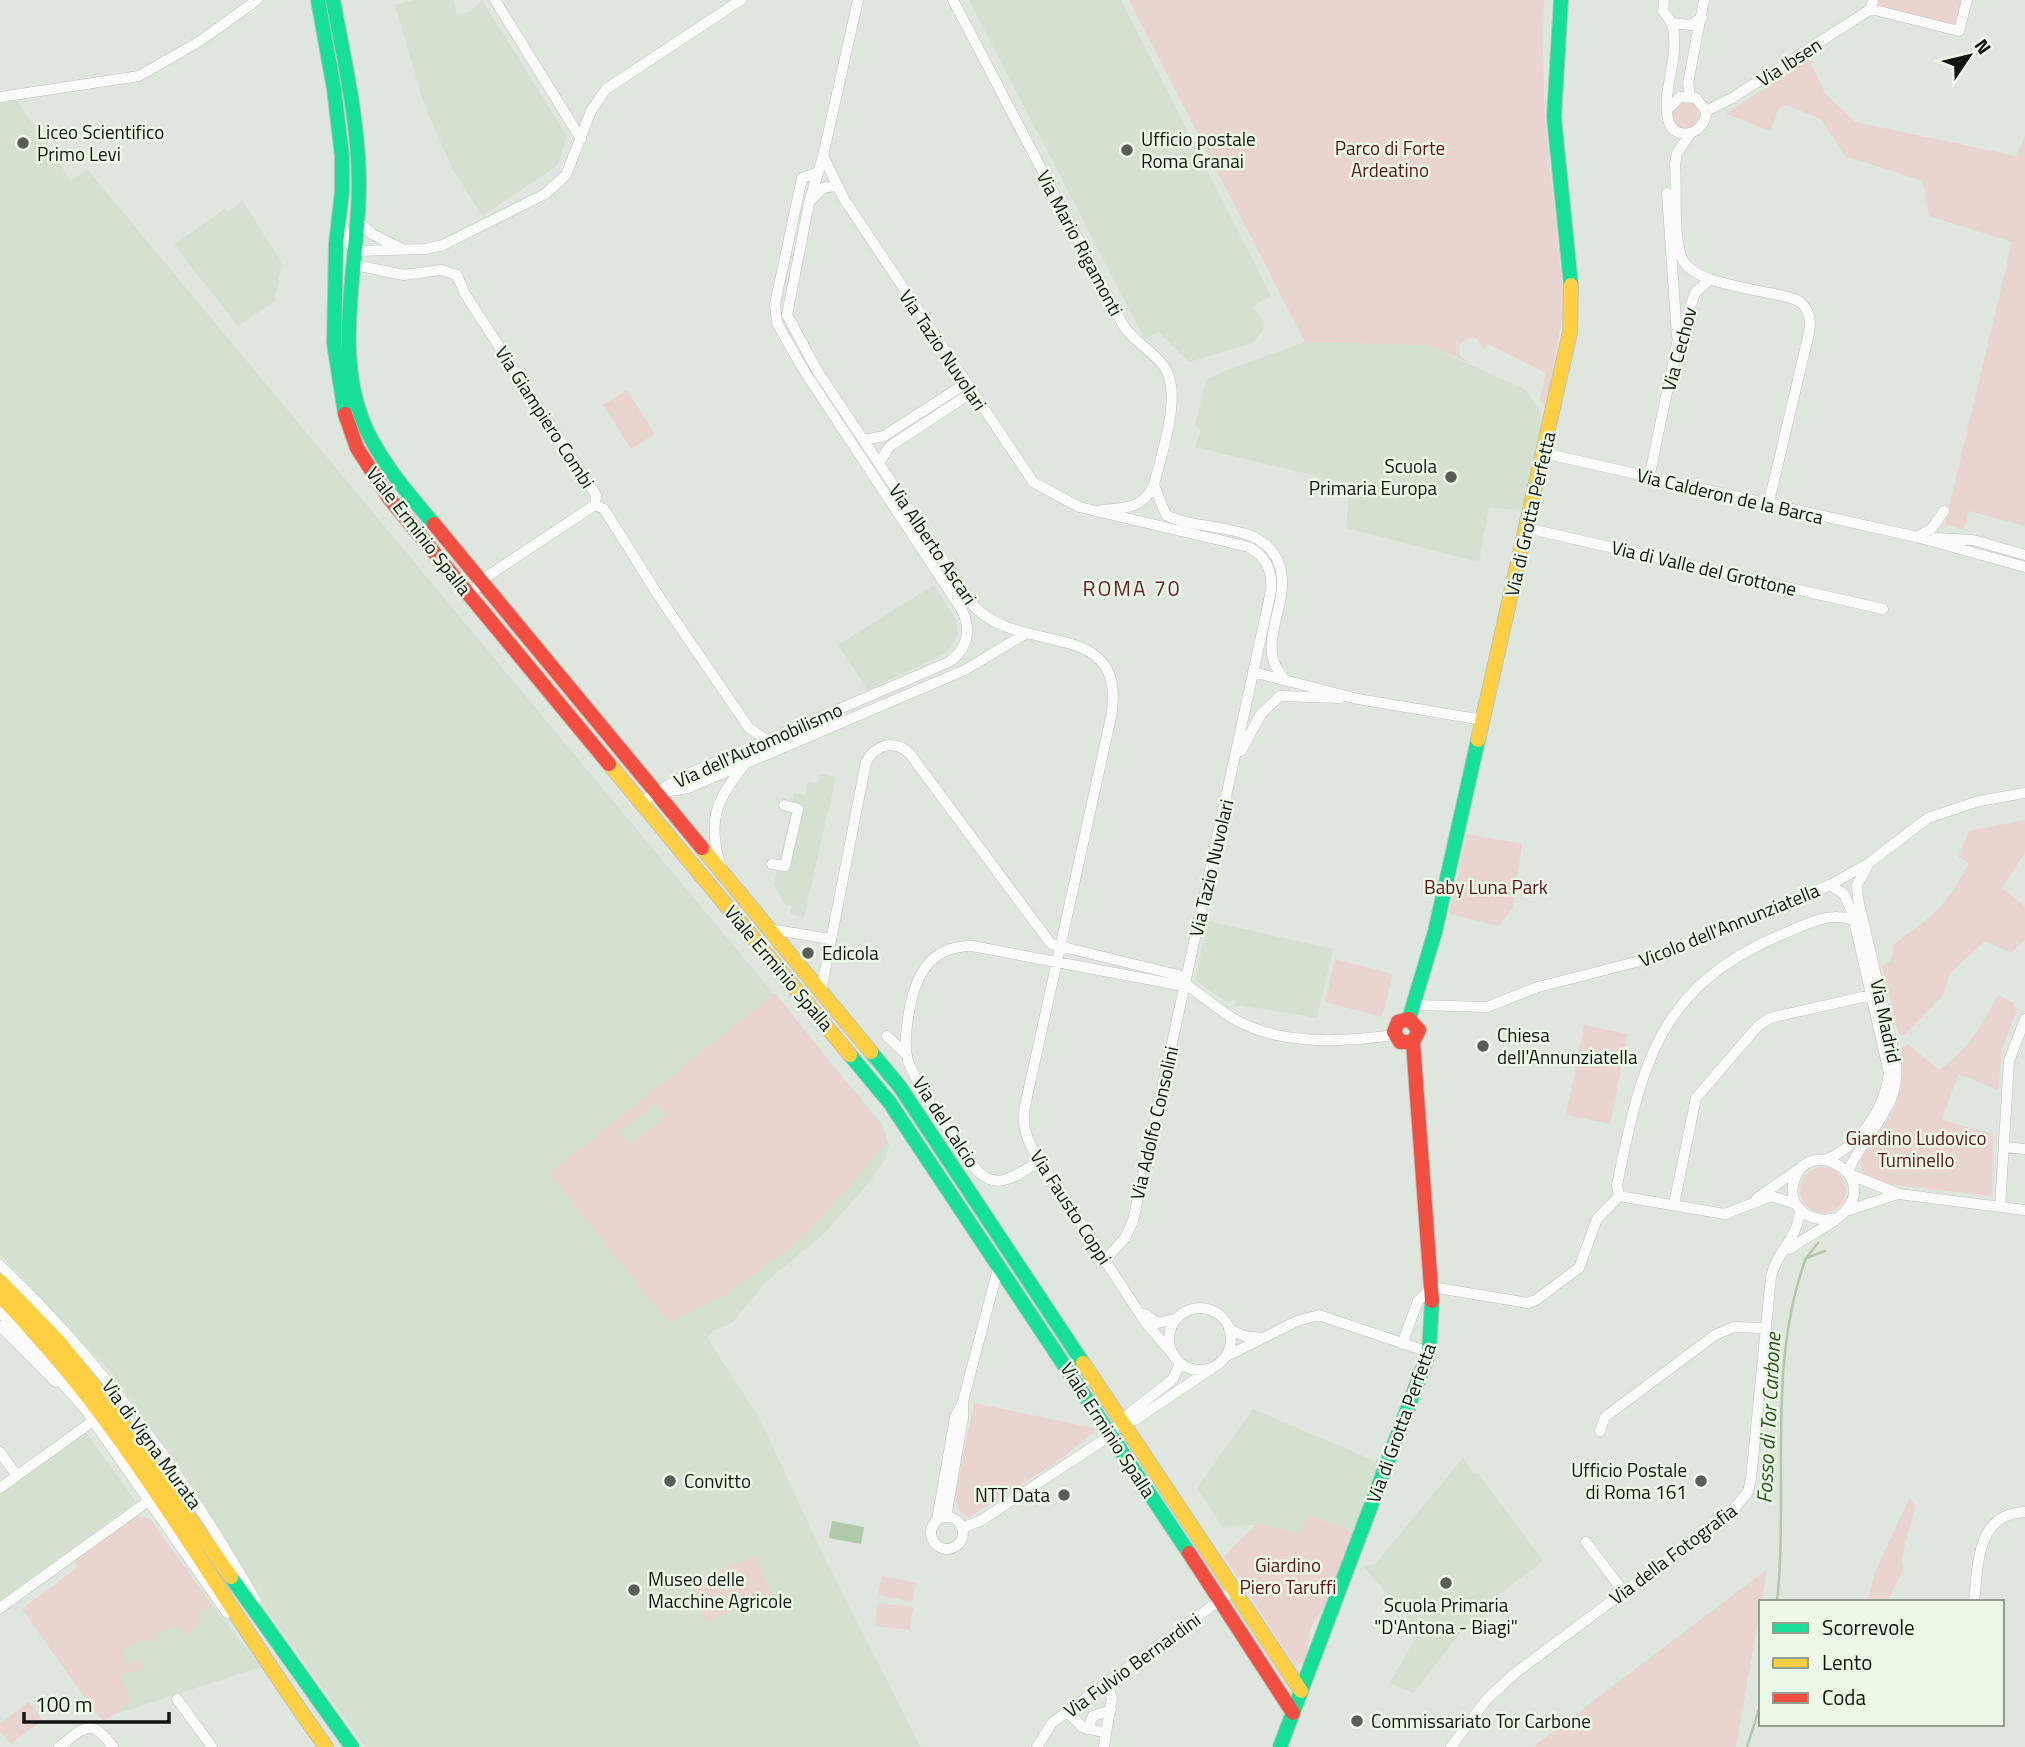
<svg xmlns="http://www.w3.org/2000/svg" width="2025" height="1747" font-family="'Titillium Web',sans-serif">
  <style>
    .built { fill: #d4e1d1 }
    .green { fill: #e9d4d0; fill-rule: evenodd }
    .water { fill: #b0c9a9 }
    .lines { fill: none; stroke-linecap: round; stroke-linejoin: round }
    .stream { stroke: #b0c9a9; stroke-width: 2.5 }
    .street-casing { stroke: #bdc3bc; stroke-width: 11 }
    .fast-casing { stroke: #bdc3bc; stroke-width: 16 }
    .slow-casing { stroke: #bdc3bc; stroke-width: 16 }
    .jam-casing { stroke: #bdc3bc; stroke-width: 16 }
    .street { stroke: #fafbfa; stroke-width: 10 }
    .fast { stroke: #16e098; stroke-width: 14 }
    .slow { stroke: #ffcf43; stroke-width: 14 }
    .jam { stroke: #f24e42; stroke-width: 14 }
    .poi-dot { fill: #585e57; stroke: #ebf8e7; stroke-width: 2.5 }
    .labels { text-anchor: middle; stroke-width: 5; stroke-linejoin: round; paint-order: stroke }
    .street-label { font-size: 19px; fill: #10150f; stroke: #ebf8e7 }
    .poi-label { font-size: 19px; fill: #10150f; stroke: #ebf8e7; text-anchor: start }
    .park-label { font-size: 19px; fill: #58141c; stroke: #ebf8e7 }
    .neighbourhood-label { font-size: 21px; letter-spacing: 2px; fill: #682229; stroke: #ebf8e7 }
    .water-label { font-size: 21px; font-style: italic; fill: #2b561c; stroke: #ebf8e7 }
  </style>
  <rect width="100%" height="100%" fill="#dfe6de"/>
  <path class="built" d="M413,0h40l4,15 13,-3 12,-12 85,136 -10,30 -75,50 -30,-48 -28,-64 -29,-99z
    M969,0h152l150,296 -18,10 10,15v9l-10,13 -64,19 -30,-30 -15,6z
    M16,99l55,82 16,-12 796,956 6,20 -3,13 -15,22 -44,51 -61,51 -34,41 -18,7 -7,8 52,79 67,144 95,186h-556l-100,-140 -73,-123 -80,-110 -112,-120v-1150z
    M242,200l40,63 -7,38 -37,25 -64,-81 51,-37 4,5z
    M1305,342l122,3 99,45 17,27 -21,93 -33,-2 -10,54 -133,-34 4,-44 -155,-37 6,-17 -6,-4 11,-46 15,-8z
    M934,585l22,34 2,16 -10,17 -80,38 -30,-45z
    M820,774l16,3 -32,140 -14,-3 2,-8 -8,-2 -10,-20 21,-92 10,3 3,-14 10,2z
    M1208,921l125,28 -16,69 -82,-13v-4h-10l-30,-21z
    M1253,1409l127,54 -26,69 -45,-17 -10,18 -42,-9 -34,4 -26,-40z
    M85,1431l51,71 -136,99v-107z
    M1463,1458l11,15h4l65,88 -53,40 5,8 -31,18 -50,66 -24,-10 29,-52 -56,-65 12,-2z
    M212,1605l49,62 -151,49 -40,-59z"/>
  <path class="green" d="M1129,0h416l-3,28 3,91 18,172 -1,28 -16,88 -6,-7 6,-27 -58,-29 -4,6 -7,-11 -7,-1 -11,7 1,12 15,8 -48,-20 -122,-3z
    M1877,0h86l-7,26 -81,-19z
    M1809,59l16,34 30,29 161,34 9,-20v390l-56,-15 -5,19 -19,-6 67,-282 -83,-26 -6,-35 -78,-25 -24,-37 -35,-14 -8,4 -7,22 -45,-17z
    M1672 115a14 14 0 1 1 28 0a14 14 0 1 1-28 0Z
    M627,390l28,44 -24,15 -28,-44z
    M2025,820v33l-23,35 23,19v33l-14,13 -26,-12 -36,33 -5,20 -40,41 -6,-2 -16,-67 9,-6 3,-16c38,-28 52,-37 75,-81l-11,-6 11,-26z
    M1467,834l55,10 -9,63 -14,19 -50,-12z
    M1335,959l58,15 -11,43 -57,-15z
    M775,993l105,132 7,17 -82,94 -80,59 -56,28 -120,-150zM656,1103l10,12 -36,30 -10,-12z
    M1998,995l14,7 5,8 -15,40 -4,40 -40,-16 -16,46 51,14 -1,62 -106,-12 -23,-11 -3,-14c29,-40 49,-59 40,-111l8,-4 31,26c29,-20 42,-44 59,-75z
    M1584,1025l44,9 -18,90 -44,-9z
    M1800 1190a23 23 0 1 1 46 0a23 23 0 1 1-46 0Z
    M974,1403l120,25v4l-37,30 -89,56 -8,-6 -5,-15z
    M1910,1497l5,9 -14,54 2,10 -16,32h-19l6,-28z
    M135,1515l15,4 62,86 -14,8 3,8 -15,16 -8,-11 -21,6 2,8 -9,3 -2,-4 -24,9 2,16 15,-5 3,9 -23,7 9,26 -25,20 -7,-5 -76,-107 56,-42 -4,-7z
    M1308,1515l46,17 -26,68 -17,27 -5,32 -10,8 -72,-111 33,-32 42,9z
    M755,1555l16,40 -65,27 -16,-40z
    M1767,1569l-31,178h-201l3,-4z
    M882,1576l34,7 -4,19 -34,-7z
    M878,1603l35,4 -3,23 -35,-4z
    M29,1702l14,18 -33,24 -10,-13v-7z"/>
  <path class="water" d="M832,1521l32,6 -3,17 -32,-6z"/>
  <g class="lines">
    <path class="stream" d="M1806,1258l12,-15
      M1777,1602c12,-114 -11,-235 29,-344l19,-7
      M1747,1747l14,-44"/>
    <g class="street-casing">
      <path id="street" d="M495,0l86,139
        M858,0l-35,156 -14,47 -22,112 31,57 156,234c47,51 155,10 137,111l-86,389c-4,22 3,37 15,55l106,162 28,33
        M953,0l170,325c10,16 27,24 39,39 23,26 -1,90 -8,121 -12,24 -28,23 -52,25
        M1664,0l-1,11 9,12 19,2 11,-8
        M1873,0l-2,9 88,22 8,-31
        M1690,95l-2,-12 16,-83
        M0,97l139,-21 61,-35 57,-41
        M1668,109l12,-12 16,1 10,13c1,23 -32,33 -38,8 -7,-29 13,-61 4,-96
        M1706,111l26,-13 139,-89
        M1690,134l-13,19 -2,11c2,27 -2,67 6,92 9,31 89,33 116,44 13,8 14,19 12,33l-41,173
        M823,156l21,43 189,283 46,25 170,40c17,9 24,25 22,44l-138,630 -8,17 -20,22
        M1667,193l10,143
        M811,200l12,-12 12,-2
        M358,221l14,13 30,15
        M342,222l4,18 10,11 69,-2 18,-4 102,-51 21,-19 25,-64 15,-22 135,-89
        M355,265l49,10 37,-5 16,5 8,19 131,201 -1,10
        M864,440l20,-4 81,-52
        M1543,453l374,84 108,30
        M879,463l11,-17 81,-53
        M1649,478l28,-134 18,-51 15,-14
        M1154,485l12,30c36,18 97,5 113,49 14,39 -26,80 4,113
        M595,505l9,4 56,89 89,130 18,12
        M1526,528l357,81
        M1917,537l15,-9 12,-17
        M1935,538l38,2 52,15
        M471,597l9,-16 115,-76
        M1253,672l105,27 125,21
        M1241,751l20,-37 19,-18 60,2
        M657,793l31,-5 277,-118 60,-36
        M641,802l42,-26 266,-114c20,-14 23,-35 11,-55l-157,-238 -26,-46 -2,-19 27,-126 14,-5
        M772,864l13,2 13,-57 -14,-4
        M721,868c-14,-47 -6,-67 24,-104
        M770,929l60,10
        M1185,984c17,11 32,25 49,35 47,27 109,23 161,16
        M821,991l45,-229c10,-18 29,-23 44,-8l141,190 135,33
        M1415,1005l72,2 51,-20 110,-28 182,-74 39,-22 59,-45 51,-17 46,-8
        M887,1036l20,19
        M2004,1147l21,2
        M1827,1159c32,-13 58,-50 62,-86l-37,-161 -8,-18 -14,-9
        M1040,1161c-25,14 -43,33 -66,6 -19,-29 -55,-75 -66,-106 -4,-14 -2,-29 0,-43 6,-39 19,-72 64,-72l212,40
        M1848,1172c17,-42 57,-66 47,-116l-37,-157 -1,-14 11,-20
        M1849,1174l50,20 126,16
        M1619,1196l-2,-11c25,-121 40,-198 166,-251 24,-10 45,-23 71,-14
        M1757,1198l42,-29
        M1674,1204l22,-106 62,-72 12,-8 110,-25
        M2000,1207l9,-146 16,-42
        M1846,1211l49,-16
        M1790,1249c17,-14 43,-23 57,-40 29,-36 -39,-74 -53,-28 -8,27 19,44 42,37
        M0,1265c102,97 187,214 256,336
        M1169 1339a31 31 0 1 1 62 0a31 31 0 1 1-62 0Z
        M0,1312l84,96 143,205
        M1145,1314l13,9 17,-4
        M0,1326l56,56
        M1229,1329l15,7 18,2
        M1402,1344l16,-43 14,-14 96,16 8,-3 43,-32 18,-49 22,-23 106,18 46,-18 25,8
        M1225,1357l72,-36 22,-6 110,37
        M1123,1423l12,-3 76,-51
        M1600,1431l5,-14 110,-82 19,-8 31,1
        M0,1452l17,24
        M0,1488l93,-67
        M931 1533a16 16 0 1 1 32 0a16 16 0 1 1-32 0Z
        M946,1517l17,-99v-17l36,-136
        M937,1520l18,-103 8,-15
        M962,1528l20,-8 120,-79 30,-30 41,-32 7,-16
        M1586,1542l37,49
        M1974,1602c4,-36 2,-89 51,-90
        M0,1608l147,-106
        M177,1699l35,48
        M1068,1712l14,15 24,6 6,-35 -5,-15
        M1087,1729l6,-13 18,-6
        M59,1747c26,-20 31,-31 54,0
        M1037,1747l15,-24 182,-133
        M1104,1747l2,-14
        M1451,1747l36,-48 27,-25 218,-163 16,-19 3,-13 20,-202c6,-27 27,-37 29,-68"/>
    </g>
    <g class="fast-casing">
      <path id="fast" d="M318,0l16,89 8,67v36l-6,52 -2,99 11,71
        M333,0c11,59 25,119 26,180 1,83 -29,175 9,253 17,34 42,63 66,91
        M1561,0l-7,117 17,168
        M1409,1019l26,-87 43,-192
        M871,1052l29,35 183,276
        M850,1055l40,48 299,450
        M231,1577l121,170
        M1280,1747l149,-395 3,-51"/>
    </g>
    <g class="slow-casing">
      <path id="slow" d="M1478,740l92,-408 1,-47
        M609,764l241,291
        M702,848l169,204
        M0,1281l60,62 49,62 122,172
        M0,1296c132,133 216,300 326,451
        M1083,1363l218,328"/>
    </g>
    <g class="jam-casing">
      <path id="jam" d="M345,414l12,34 32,50 220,266
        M434,524l268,324
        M1409,1019l-11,3 -4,10 6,10h13
        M1409,1019l10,11 -6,12 19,259
        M1189,1553l104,160"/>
    </g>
    <use href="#street" class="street"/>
    <use href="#fast" class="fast"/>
    <use href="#slow" class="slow"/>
    <use href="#jam" class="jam"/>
  </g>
  <g class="poi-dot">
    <circle cx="23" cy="143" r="7"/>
    <circle cx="1127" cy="150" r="7"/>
    <circle cx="1451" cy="477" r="7"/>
    <circle cx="808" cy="953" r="7"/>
    <circle cx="1483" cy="1046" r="7"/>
    <circle cx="670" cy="1481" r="7"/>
    <circle cx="1701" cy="1481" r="7"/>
    <circle cx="1064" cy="1495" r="7"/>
    <circle cx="1446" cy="1583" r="7"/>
    <circle cx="634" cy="1590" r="7"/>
    <circle cx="1357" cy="1721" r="7"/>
  </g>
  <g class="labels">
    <g class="street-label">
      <text transform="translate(1789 62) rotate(-33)" y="7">Via Ibsen</text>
      <text transform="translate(1080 243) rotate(62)" y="7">Via Mario Rigamonti</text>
      <text transform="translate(1679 349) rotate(-75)" y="7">Via Cechov</text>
      <text transform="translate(943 350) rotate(56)" y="7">Via Tazio Nuvolari</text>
      <text transform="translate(545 417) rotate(57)" y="7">Via Giampiero Combi</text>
      <text transform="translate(1730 496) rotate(13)" y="7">Via Calderon de la Barca</text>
      <text transform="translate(1530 514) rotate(-77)" y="7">Via di Grotta Perfetta</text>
      <text transform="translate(419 531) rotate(52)" y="7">Viale Erminio Spalla</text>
      <text transform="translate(933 544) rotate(56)" y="7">Via Alberto Ascari</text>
      <text transform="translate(1704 568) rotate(13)" y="7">Via di Valle del Grottone</text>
      <text transform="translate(758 745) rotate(-24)" y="7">Via dell'Automobilismo</text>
      <text transform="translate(1211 868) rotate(-77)" y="7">Via Tazio Nuvolari</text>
      <text transform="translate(1729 925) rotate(-22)" y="7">Vicolo dell'Annunziatella</text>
      <text transform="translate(779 968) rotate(50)" y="7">Viale Erminio Spalla</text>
      <text transform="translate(1886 1021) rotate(78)" y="7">Via Madrid</text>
      <text transform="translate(946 1122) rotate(57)" y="7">Via del Calcio</text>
      <text transform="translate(1154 1123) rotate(-77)" y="7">Via Adolfo Consolini</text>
      <text transform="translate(1071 1207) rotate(57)" y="7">Via Fausto Coppi</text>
      <text transform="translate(1401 1423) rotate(-70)" y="7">Via di Grotta Perfetta</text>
      <text transform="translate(1108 1430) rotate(57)" y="7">Viale Erminio Spalla</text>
      <text transform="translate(152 1444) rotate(54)" y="7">Via di Vigna Murata</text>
      <text transform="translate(1673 1554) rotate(-37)" y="7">Via della Fotografia</text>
      <text transform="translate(1132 1665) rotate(-36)" y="7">Via Fulvio Bernardini</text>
    </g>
    <g class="poi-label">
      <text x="37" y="139">Liceo Scientifico<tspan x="37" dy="22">Primo Levi</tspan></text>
      <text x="1141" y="146">Ufficio postale<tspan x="1141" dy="22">Roma Granai</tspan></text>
      <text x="1437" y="473" text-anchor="end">Scuola<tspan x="1437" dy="22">Primaria Europa</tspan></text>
      <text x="822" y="960">Edicola</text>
      <text x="1497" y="1042">Chiesa<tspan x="1497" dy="22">dell'Annunziatella</tspan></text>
      <text x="1687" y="1477" text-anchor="end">Ufficio Postale<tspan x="1687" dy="22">di Roma 161</tspan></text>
      <text x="684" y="1488">Convitto</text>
      <text x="1050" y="1502" text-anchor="end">NTT Data</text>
      <text x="648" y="1586">Museo delle<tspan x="648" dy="22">Macchine Agricole</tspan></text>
      <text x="1446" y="1612" text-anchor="middle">Scuola Primaria<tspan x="1446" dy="22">"D'Antona - Biagi"</tspan></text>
      <text x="1371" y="1728">Commissariato Tor Carbone</text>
    </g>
    <g class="park-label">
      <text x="1390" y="155">Parco di Forte<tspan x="1390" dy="22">Ardeatino</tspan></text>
      <text x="1486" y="894">Baby Luna Park</text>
      <text x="1916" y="1145">Giardino Ludovico<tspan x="1916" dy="22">Tuminello</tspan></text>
      <text x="1288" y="1572">Giardino<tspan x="1288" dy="22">Piero Taruffi</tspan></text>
    </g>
    <g class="neighbourhood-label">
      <text x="1132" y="596">ROMA 70</text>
    </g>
    <g class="water-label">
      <text transform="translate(1769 1418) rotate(-87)" y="7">Fosso di Tor Carbone</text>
    </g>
  </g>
  <rect x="1759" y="1600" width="245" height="126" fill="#ebf8e7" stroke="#939d91" stroke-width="2"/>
  <rect x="1773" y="1623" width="35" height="10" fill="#16e098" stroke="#939d91" stroke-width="2"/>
  <text x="1822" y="1635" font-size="21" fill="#10150f">Scorrevole</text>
  <rect x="1773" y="1658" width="35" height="10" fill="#ffcf43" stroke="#939d91" stroke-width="2"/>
  <text x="1822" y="1670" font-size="21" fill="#10150f">Lento</text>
  <rect x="1773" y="1693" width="35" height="10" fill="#f24e42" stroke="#939d91" stroke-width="2"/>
  <text x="1822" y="1705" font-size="21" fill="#10150f">Coda</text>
  <g transform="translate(1969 56) rotate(55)" stroke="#ebf8e7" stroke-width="5" paint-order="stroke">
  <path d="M0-5L12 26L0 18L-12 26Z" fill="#10150f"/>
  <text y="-10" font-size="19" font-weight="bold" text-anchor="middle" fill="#10150f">N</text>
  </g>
  <path d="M24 1712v10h145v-10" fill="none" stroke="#10150f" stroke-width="3.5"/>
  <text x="35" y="1712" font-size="21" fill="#10150f" stroke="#ebf8e7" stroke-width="5" paint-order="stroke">100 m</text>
</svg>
